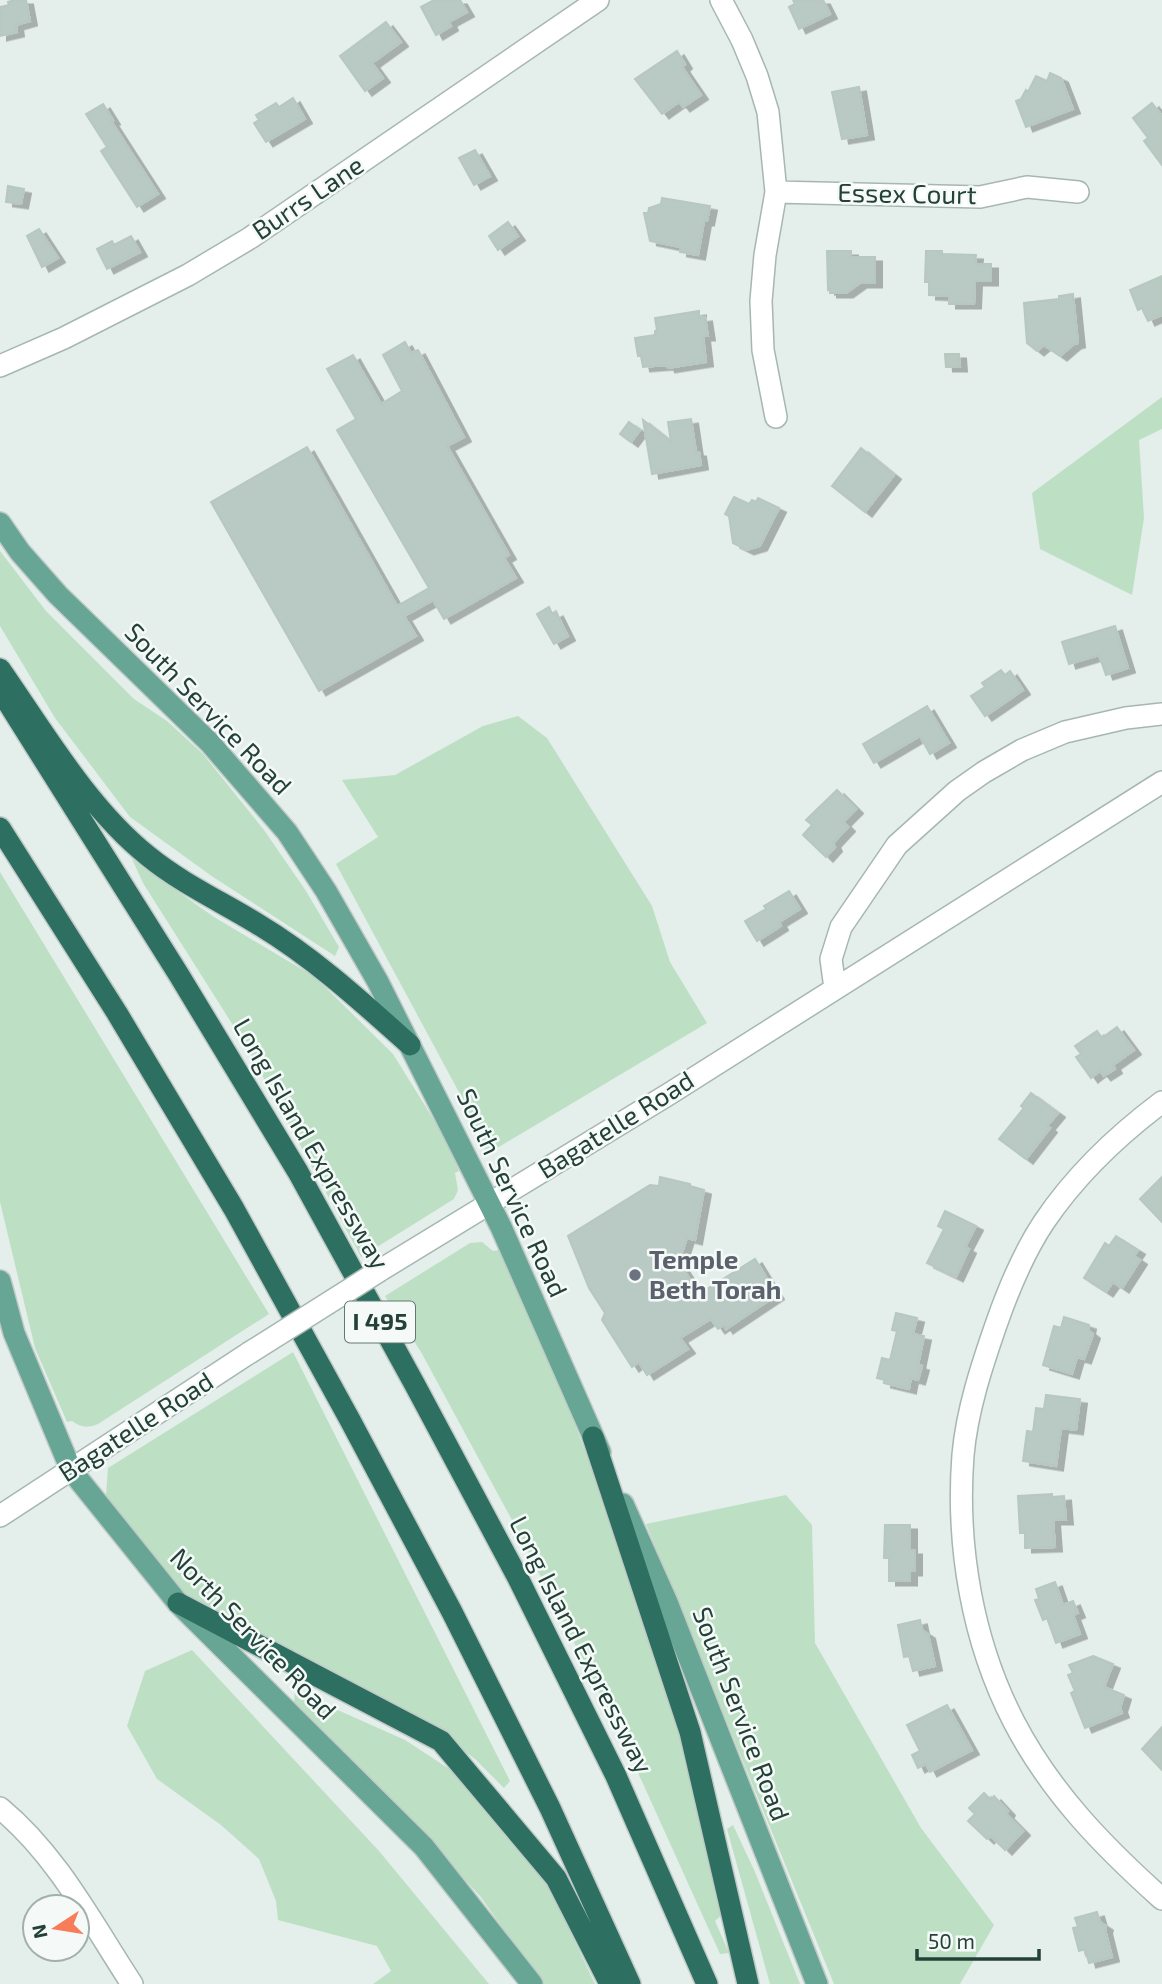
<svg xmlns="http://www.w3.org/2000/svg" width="1162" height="1984" font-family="'Exo 2',sans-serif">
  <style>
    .green { fill: #bde0c5 }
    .building { fill: #b9c9c3; stroke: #b6c8c0; stroke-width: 2; filter: url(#shadow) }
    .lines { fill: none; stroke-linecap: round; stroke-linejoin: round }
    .minor-casing { stroke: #a6b7b1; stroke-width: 24 }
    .major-casing { stroke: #c1cac7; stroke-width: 24 }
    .highway-casing { stroke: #c1cac7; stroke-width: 24 }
    .minor { stroke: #fff; stroke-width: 21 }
    .major { stroke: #67a594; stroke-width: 21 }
    .highway { stroke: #2d6f60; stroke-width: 21 }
    .minor-bridge-casing { stroke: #a6b7b1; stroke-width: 24; stroke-linecap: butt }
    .minor-bridge { stroke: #fff; stroke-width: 21 }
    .worship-dot { fill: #6b7280; stroke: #f5faf8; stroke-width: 2.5 }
    .labels { text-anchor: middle; stroke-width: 5; stroke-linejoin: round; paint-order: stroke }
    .shield { fill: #f5faf8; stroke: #627872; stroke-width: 2 }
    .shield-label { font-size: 24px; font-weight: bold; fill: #234138 }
    .street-label { font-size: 26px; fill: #234138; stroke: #f5faf8 }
    .worship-label { font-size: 26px; font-weight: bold; fill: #5b616d; stroke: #f5faf8; text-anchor: start }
  </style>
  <defs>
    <filter id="shadow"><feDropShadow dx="7" dy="4.5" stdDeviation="0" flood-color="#0004"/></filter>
  </defs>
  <rect width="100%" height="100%" fill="#e4eeea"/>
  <path class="green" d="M1162,397v32l-23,11 5,78 -12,77 -92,-46 -8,-56z
    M0,551l46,60 88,88 33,22 36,33 61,76 42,61 33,56 -4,9 -122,-79 -83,-60 -75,-99 -55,-92z
    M518,716l29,22 105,168 18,56 37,61 -220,131 -26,-58 -125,-232 42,-27 -36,-57 53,-5 88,-49z
    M132,859l82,58 101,60 78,77 54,87 12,30 -4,2 3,17 -4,9 -93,58 -113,-208 -105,-166z
    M0,872l269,442 -171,110c-10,4 -17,4 -26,-3l-5,1 -32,-74 -35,-146z
    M482,1242l11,9 6,-1 64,143 53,139 49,151 61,228 -11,10 14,32 -9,1 -99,-219 -108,-213 -92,-170 -36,-56 85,-53z
    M293,1352l217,429 -6,7 -29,-29 -49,-36 -230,-117 -38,-42 -52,-69 2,-27z
    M786,1495l26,30 3,118 106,185 73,97 -34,59h-126l-188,-460z
    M192,1650l187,201 110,133h-116l18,-13 -14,-25 -99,-26 -2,-19 -17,-42 -38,-34 -64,-46 -30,-53 18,-55z
    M295,1691l110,49 55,36 84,100 51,108h-52l-63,-88 -90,-97 -96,-96z
    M733,1825l22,47 45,112h-30l-43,-155z"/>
  <path class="building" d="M15,0h11l4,21 -14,4 1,7 -17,4v-29l9,-2 -1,-3z
    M434,0h26l7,12 -18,10 2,4 -15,9 -15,-28z
    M793,0h30l7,14 -31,15 -10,-22 6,-3z
    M386,22l15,20 -29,21 11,15 -18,13 -25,-35z
    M677,51l8,13 -3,3 19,28 -18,12 -4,-5 -17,12 -27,-35z
    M1050,73l11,5 12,31 -47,18 -10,-26 5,-2 5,-9 2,2 8,-16 11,5z
    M859,87l8,48 -25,4 -10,-47z
    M293,98l12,21 -39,23 -12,-19 5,-3 -3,-5 20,-12 3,4z
    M1152,103l10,13v49l-18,-24 4,-3 -15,-20z
    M103,104l10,16 -2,1 47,73 -21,13 -36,-56 6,-4 -21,-33z
    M475,150l15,26 -16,9 -15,-27z
    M8,186l16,3 -3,15 -15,-2z
    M662,198l48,8 -3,15h-3l-6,34 -18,-3v-5l-30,-6 -6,-28h4l1,-5 12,-4z
    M508,222l10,14 -20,14 -9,-14z
    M39,229l19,29 -16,9 -15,-31z
    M131,236l9,16 -33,17 -10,-20 15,-8 2,4z
    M827,251h24v6h24v26h-15l-14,10h-16v-4l-2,1z
    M926,251h16v3l34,1 -1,9h16v17h-16l-1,23h-25v-8l-20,-1v-13h-4z
    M1162,276v39l-14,6 -6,-13 -4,2 -8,-20z
    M1073,294l5,49 -4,1 -14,12 -16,-11 -7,6 -10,-8 -3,-40 35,-4v-3z
    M699,311v7l6,-1 3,19h-5l3,26 -38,6 -1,-3 -24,2 -2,-11h-3l-3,-18 20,-3v-4l2,-1 -2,-12z
    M405,342l6,11 7,-3 46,87 -17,9 62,109 -5,3 12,20 -72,41 -11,-19 -29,16 12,20 -97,55 -108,-189 96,-55 90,159 32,-18 -92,-158 19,-11 -29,-50 26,-14 28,49 21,-13 -19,-36z
    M945,354h14l1,13h-14z
    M691,419l5,33h3l2,13 -49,9 -9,-54 28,22 -3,-20z
    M629,422l11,8 -9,12 -11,-8z
    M861,448l33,27 -29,37 -33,-26z
    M734,497l15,7 3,-4 4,2 2,-4 21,10 -19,38 -13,4 -14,-7 -4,-27 -4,-2z
    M549,607l3,7 4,-2 12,24 -14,8 -17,-30z
    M1115,626l13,42 -22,7 -7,-20 -30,9 -7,-22z
    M1001,670l4,5 5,-4 13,19 -38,26 -14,-20 14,-9 -3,-4z
    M927,706l22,37 -19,11 -10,-18 -46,27 -11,-19z
    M837,790l19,19 -13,13 5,5 -15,16 2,4 -9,10 -23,-22 9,-10 -6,-5z
    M789,891l11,18 -21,13 2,4 -24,15 -12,-20 21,-12 -2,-3z
    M1117,1027l17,23 -21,15 2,4 -11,7 -4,-5 -9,7 -15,-21 5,-3 -6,-8 22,-15 5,7z
    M1031,1093l27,20 -11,13 3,2 -24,31 -27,-20 25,-31 -3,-2z
    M660,1177l30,7v2l14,4 -9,50 -8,-2 -8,24 20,32 56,-35 22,36 -51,34 -2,-4 -6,4 -7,-10 -31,19 8,11 -41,26 -8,-13 -7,5 -30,-47 3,-7 -16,-25 -21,-52 82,-51 9,1z
    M1162,1177v45l-22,-23z
    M945,1211l31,15 -11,21 4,2 -13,28 -29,-14 17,-34 -6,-3z
    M1116,1236l22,14 -4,6 6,4 -18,28 -9,-6 -7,10 -22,-14 21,-35 4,3z
    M896,1313l21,5 -4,16 11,2 -6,29 4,1 -4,14 -7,-2 -2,11 -25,-6 1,-3 -8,-2 5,-20 8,2 7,-29 -5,-1z
    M1064,1317l25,8 -1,5 5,4 -9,25 -7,-2 -5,17 -29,-9 11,-39 7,2z
    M1046,1395l34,4 -4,31 -15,-2 -5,38 -33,-5 4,-30 6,1 3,-24 8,1z
    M1052,1494v3l12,-1 2,24h-13l2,27 -30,1v-15h-5l-2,-37z
    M885,1525h25v25h5v21h-5v10h-21v-23h-5z
    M1055,1582l8,23 10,-4 5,12 -5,2 7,19 -24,9 -9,-25 -4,2 -8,-20 4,-1 -3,-10z
    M920,1620l2,10 6,4 7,32 -22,5 -4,-15 -5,1 -6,-32z
    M1093,1656l20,8 -9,23 20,8 -4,13 2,5 -37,15 -14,-35 4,-2 -7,-16 5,-2 -4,-8z
    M947,1705l25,45 -42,22 -4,-8 -8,4 -6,-13 8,-4 -13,-26z
    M1162,1727v43l-20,-21z
    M984,1793l7,7 3,-4 14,15 -2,3 17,17 -18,19 -14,-14 -4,3 -19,-18 7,-7 -6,-6z
    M1097,1912l3,10 6,4 -1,3 7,28 -23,6 -4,-14 -6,2 -6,-23 5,-1 -3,-9z"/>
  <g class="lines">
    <g class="minor-casing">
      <path id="minor" d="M721,0l21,40 15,36 11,36 8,80 -11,63 -4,46 2,49 13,67
        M776,192l204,5 47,-10 51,5
        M0,366l64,-28 124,-63 62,-37 348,-238
        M835,988l-4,-29 10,-32 56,-82 60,-54 27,-19 38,-22 43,-18 61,-14 36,-4
        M1162,1102c-44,33 -87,74 -118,120 -20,30 -35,66 -47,100 -15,43 -30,88 -34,133 -7,90 9,186 51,267 37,71 89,124 148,177
        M379,1271l290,-177 493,-312
        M0,1516l249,-163
        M0,1808c57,47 92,115 132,176"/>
    </g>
    <g class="major-casing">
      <path id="major" d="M0,523l20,29 38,43 152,148 77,89 39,59 52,91 123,245 99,225
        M0,1281l14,52 57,137 107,133 246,244 108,137
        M623,1504l44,98 150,382"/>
    </g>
    <g class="highway-casing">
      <path id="highway" d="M0,669c44,63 88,139 148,187 33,27 72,45 108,67 57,34 105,78 154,122
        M0,690l179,285 119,197 117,213 103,193 98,198 91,208
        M0,828l117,185 117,196 116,211 102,192 98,196 80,176
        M593,1437l97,295 58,252
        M178,1603l263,138 115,137 54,106"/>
    </g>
    <use href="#minor" class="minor"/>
    <use href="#major" class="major"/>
    <use href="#highway" class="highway"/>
    <g class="minor-bridge-casing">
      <path id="minor-bridge" d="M249,1353l130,-82"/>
    </g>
    <use href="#minor-bridge" class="minor-bridge"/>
  </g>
  <circle class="worship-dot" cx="635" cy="1275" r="7"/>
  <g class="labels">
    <rect class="shield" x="345" y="1301.5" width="70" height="41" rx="5"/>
    <g class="shield-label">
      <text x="380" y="1330">I 495</text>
    </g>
    <g class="street-label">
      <text transform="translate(907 194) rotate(1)" y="9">Essex Court</text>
      <text transform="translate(308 198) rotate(-34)" y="9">Burrs Lane</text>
      <text transform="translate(208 709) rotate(46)" y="9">South Service Road</text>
      <text transform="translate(616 1125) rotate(-32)" y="9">Bagatelle Road</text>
      <text transform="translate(311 1144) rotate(60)" y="9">Long Island Expressway</text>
      <text transform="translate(512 1193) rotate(65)" y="9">South Service Road</text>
      <text transform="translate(136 1427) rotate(-33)" y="9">Bagatelle Road</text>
      <text transform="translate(253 1634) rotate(46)" y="9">North Service Road</text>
      <text transform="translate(581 1645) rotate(63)" y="9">Long Island Expressway</text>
      <text transform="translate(741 1714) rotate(69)" y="9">South Service Road</text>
    </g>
    <g class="worship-label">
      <text x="649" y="1269">Temple<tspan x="649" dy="30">Beth Torah</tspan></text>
    </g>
  </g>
  <g transform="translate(56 1928) rotate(258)"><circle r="33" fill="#f5faf8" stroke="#a1b0ab" stroke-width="2"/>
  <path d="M0-5L12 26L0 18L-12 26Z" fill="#f77d5a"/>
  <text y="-10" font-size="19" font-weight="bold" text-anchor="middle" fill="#234138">N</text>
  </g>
  <path d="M917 1949v10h122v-10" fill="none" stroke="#234138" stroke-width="3.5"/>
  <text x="928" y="1949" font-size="21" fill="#234138" stroke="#f5faf8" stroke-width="5" paint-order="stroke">50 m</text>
</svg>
